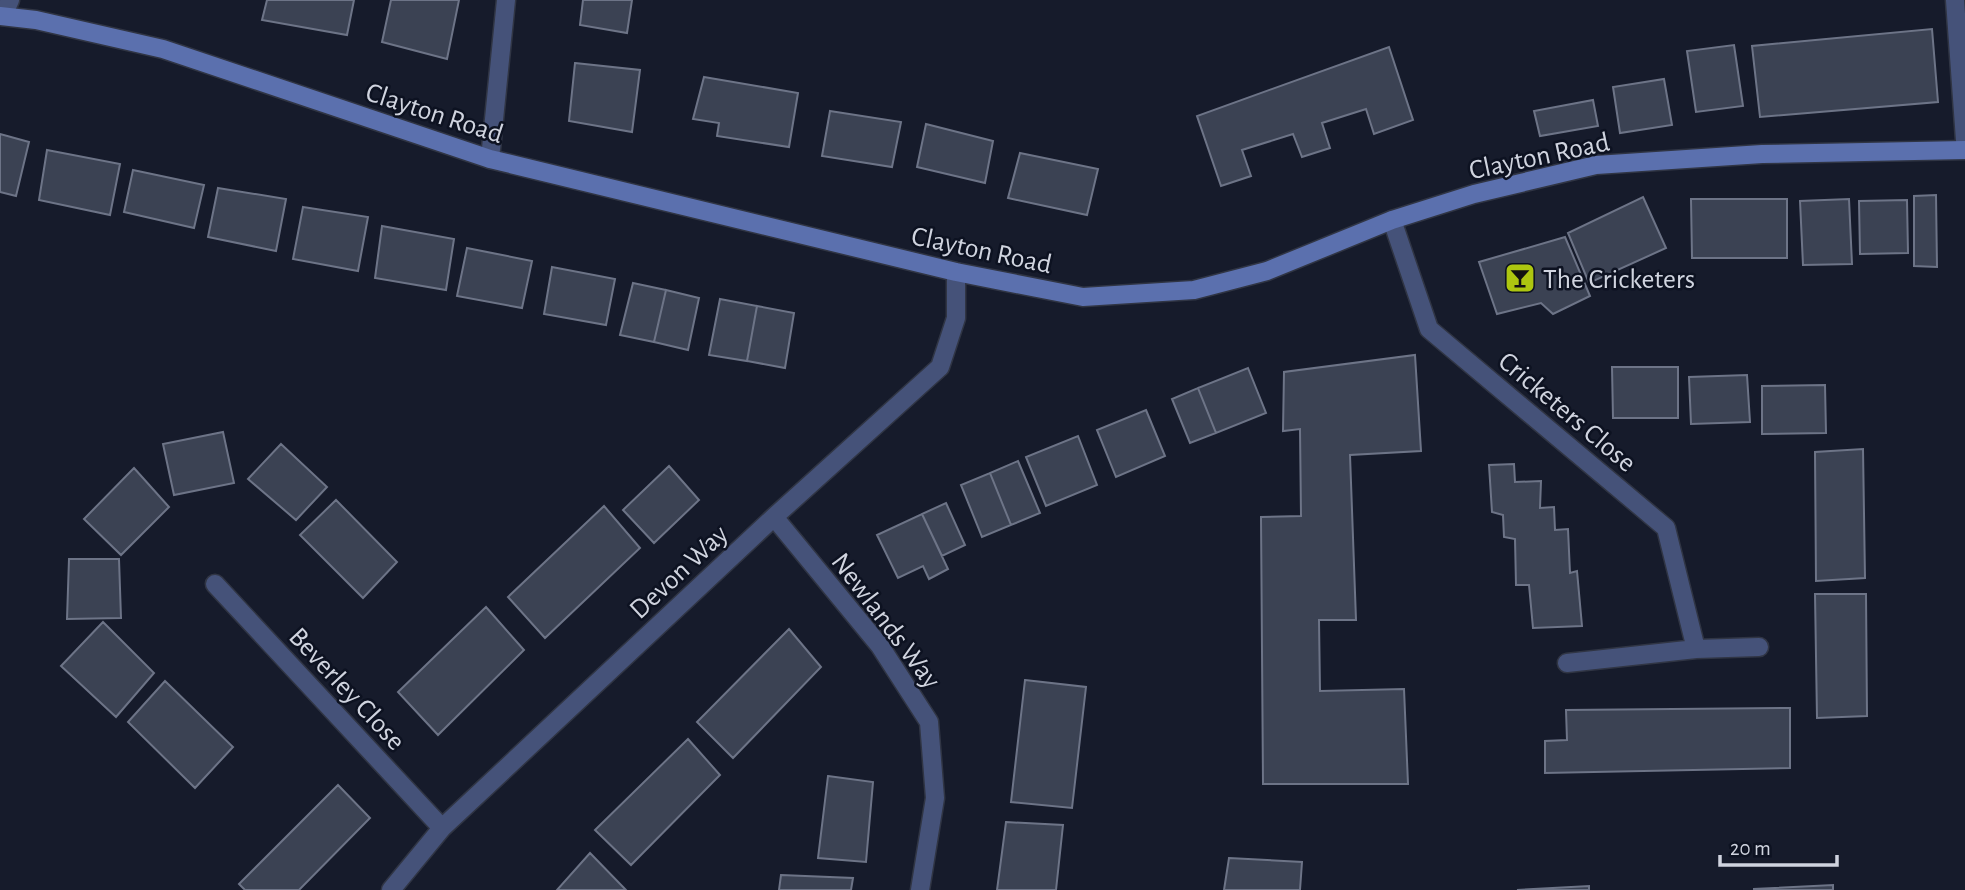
<svg xmlns="http://www.w3.org/2000/svg" width="1965" height="890" font-family="'Alegreya Sans',sans-serif">
  <style>
    .building { fill: #3b4253; stroke: #6d7487; stroke-width: 2 }
    .lines { fill: none; stroke-linecap: round; stroke-linejoin: round }
    .lane-casing { stroke: #303544; stroke-width: 21 }
    .street-casing { stroke: #303544; stroke-width: 21 }
    .secondary-casing { stroke: #303544; stroke-width: 21 }
    .lane { stroke: #455279; stroke-width: 18 }
    .street { stroke: #455279; stroke-width: 18 }
    .secondary { stroke: #5b70ae; stroke-width: 18 }
    .labels { text-anchor: middle; stroke-width: 5; stroke-linejoin: round; paint-order: stroke }
    .street-label { font-size: 28px; fill: #d0d4df; stroke: #0d1221 }
    .poi-label { font-size: 28px; fill: #d0d4df; stroke: #0d1221; text-anchor: start }
  </style>
  <rect width="100%" height="100%" fill="#161b2b"/>
  <path class="building" d="M267,0h87l-7,35 -85,-15z
    M391,0h68l-12,59 -65,-17z
    M583,0h49l-5,33 -47,-8z
    M1932,29l6,73 -178,15 -8,-71z
    M1734,45l9,61 -47,6 -9,-61z
    M1389,47l24,73 -39,14 -8,-25 -44,14 8,25 -28,9 -9,-23 -51,16 9,26 -30,10 -24,-70z
    M575,63l65,7 -8,62 -63,-11z
    M704,77l94,16 -9,54 -72,-11 2,-13 -26,-4z
    M1664,79l8,46 -52,8 -7,-46z
    M1593,100l5,26 -58,10 -6,-25z
    M830,111l71,11 -9,45 -70,-11z
    M926,124l67,17 -8,42 -68,-16z
    M0,134l29,8 -13,54 -16,-4z
    M47,150l73,14 -10,51 -71,-15z
    M1020,153l78,16 -11,46 -79,-17z
    M133,170l71,15 -10,43 -70,-16z
    M218,188l68,11 -10,52 -68,-14z
    M1936,195l1,72 -23,-1v-70z
    M1643,197l23,51 -77,35 -21,-50z
    M1691,199h96v59h-95z
    M1849,199l3,65 -49,1 -3,-64z
    M1907,200l1,53 -48,1 -1,-53z
    M303,207l65,10 -10,54 -65,-12z
    M382,226l72,13 -8,51 -71,-12z
    M1565,237l25,59 -37,18 -12,-11 -44,11 -18,-52z
    M467,248l65,13 -10,47 -65,-12z
    M552,267l63,12 -9,46 -62,-11z
    M633,283l33,7 -12,52 -34,-7z
    M666,290l33,8 -11,52 -34,-8z
    M720,299l37,7 -10,55 -38,-6z
    M757,306l37,7 -9,55 -38,-7z
    M1415,355l6,96 -71,4 6,165h-37l1,71 84,-2 4,95h-145l-2,-267 40,-1 -1,-87 -17,2 1,-59z
    M1612,367h66v51h-65z
    M1248,368l18,45 -50,20 -18,-45z
    M1747,375l3,47 -59,2 -2,-47z
    M1825,385l1,48 -64,1v-48z
    M1198,388l18,45 -26,10 -18,-44z
    M1146,410l19,46 -49,21 -19,-47z
    M223,432l11,51 -60,12 -11,-51z
    M1078,436l19,49 -51,21 -20,-49z
    M281,444l46,43 -31,33 -48,-41z
    M1863,449l2,129 -49,3 -1,-129z
    M1018,461l22,52 -29,12 -21,-52z
    M1514,464l1,18 26,-1 -1,27 14,-1 1,23 13,-1 2,44 7,-2 5,55 -49,2 -4,-43h-13l-1,-46 -11,-2 -1,-22 -11,-3 -3,-47z
    M669,466l30,34 -45,43 -31,-33z
    M134,468l35,39 -48,48 -37,-36z
    M990,473l21,52 -29,12 -21,-52z
    M336,500l61,62 -34,36 -63,-63z
    M946,503l19,42 -23,11 -20,-42z
    M604,506l36,42 -95,90 -37,-41z
    M922,514l26,55 -19,10 -6,-13 -25,12 -21,-43z
    M69,559h50l2,59 -54,1z
    M1815,594h51l1,122 -50,2z
    M486,607l38,43 -86,85 -40,-43z
    M103,622l51,51 -38,44 -55,-51z
    M789,629l32,38 -88,91 -36,-36z
    M1025,680l61,7 -14,121 -61,-6z
    M165,681l68,66 -38,41 -67,-66z
    M1790,708v60l-245,5v-32l22,-1 -1,-30z
    M688,739l32,36 -89,90 -36,-35z
    M828,776l45,6 -7,80 -48,-4z
    M338,785l32,33 -71,72h-54l-6,-6z
    M1006,822l57,3 -7,65h-59z
    M590,853l36,37h-69z
    M1229,858l73,4 -2,28h-76z
    M781,875l72,3 -2,12h-72z
    M1833,885v5h-79v-1z
    M1589,886v4h-72z"/>
  <g class="lines">
    <g class="lane-casing">
      <path id="lane" d="M1955,0l10,140"/>
    </g>
    <g class="street-casing">
      <path id="street" d="M3,16l7,-16
        M490,159l16,-159
        M1392,220l37,109 237,199 30,121
        M774,517l106,129 49,76 6,76 -15,92
        M215,584l227,244
        M1567,663l129,-14 63,-2
        M391,890l51,-62 332,-311 166,-150 16,-49v-46"/>
    </g>
    <g class="secondary-casing">
      <path id="secondary" d="M0,16l36,4 127,29 327,110 466,113 127,25 111,-7 73,-19 125,-51 82,-26 122,-29 166,-11 203,-4"/>
    </g>
    <use href="#lane" class="lane"/>
    <use href="#street" class="street"/>
    <use href="#secondary" class="secondary"/>
  </g>
  <defs>
    <g id="bar-square" transform="scale(1.575)"><rect x="-9" y="-9" width="18" height="18" rx="4" fill="#adc610" stroke="#0d1221"/><path d="M-6-5H6L.8 .8V4.5H3.5V6h-7V4.5H-.8V.8Z" fill="#111"/></g>
  </defs>
  <g fill-rule="evenodd">
    <use href="#bar-square" x="1520" y="278"/>
  </g>
  <g class="labels">
    <g class="street-label">
      <text transform="translate(435 112) rotate(18)" y="10">Clayton Road</text>
      <text transform="translate(1539 155) rotate(-12)" y="10">Clayton Road</text>
      <text transform="translate(982 249) rotate(12)" y="10">Clayton Road</text>
      <text transform="translate(1568 411) rotate(40)" y="10">Cricketers Close</text>
      <text transform="translate(678 571) rotate(-43)" y="10">Devon Way</text>
      <text transform="translate(887 620) rotate(53)" y="10">Newlands Way</text>
      <text transform="translate(348 688) rotate(47)" y="10">Beverley Close</text>
    </g>
    <g class="poi-label">
      <text x="1543" y="288">The Cricketers</text>
    </g>
  </g>
  <path d="M1720 855v10h117v-10" fill="none" stroke="#d0d4df" stroke-width="3.5"/>
  <text x="1730" y="855" font-size="21" fill="#d0d4df" stroke="#0d1221" stroke-width="5" paint-order="stroke">20 m</text>
</svg>
